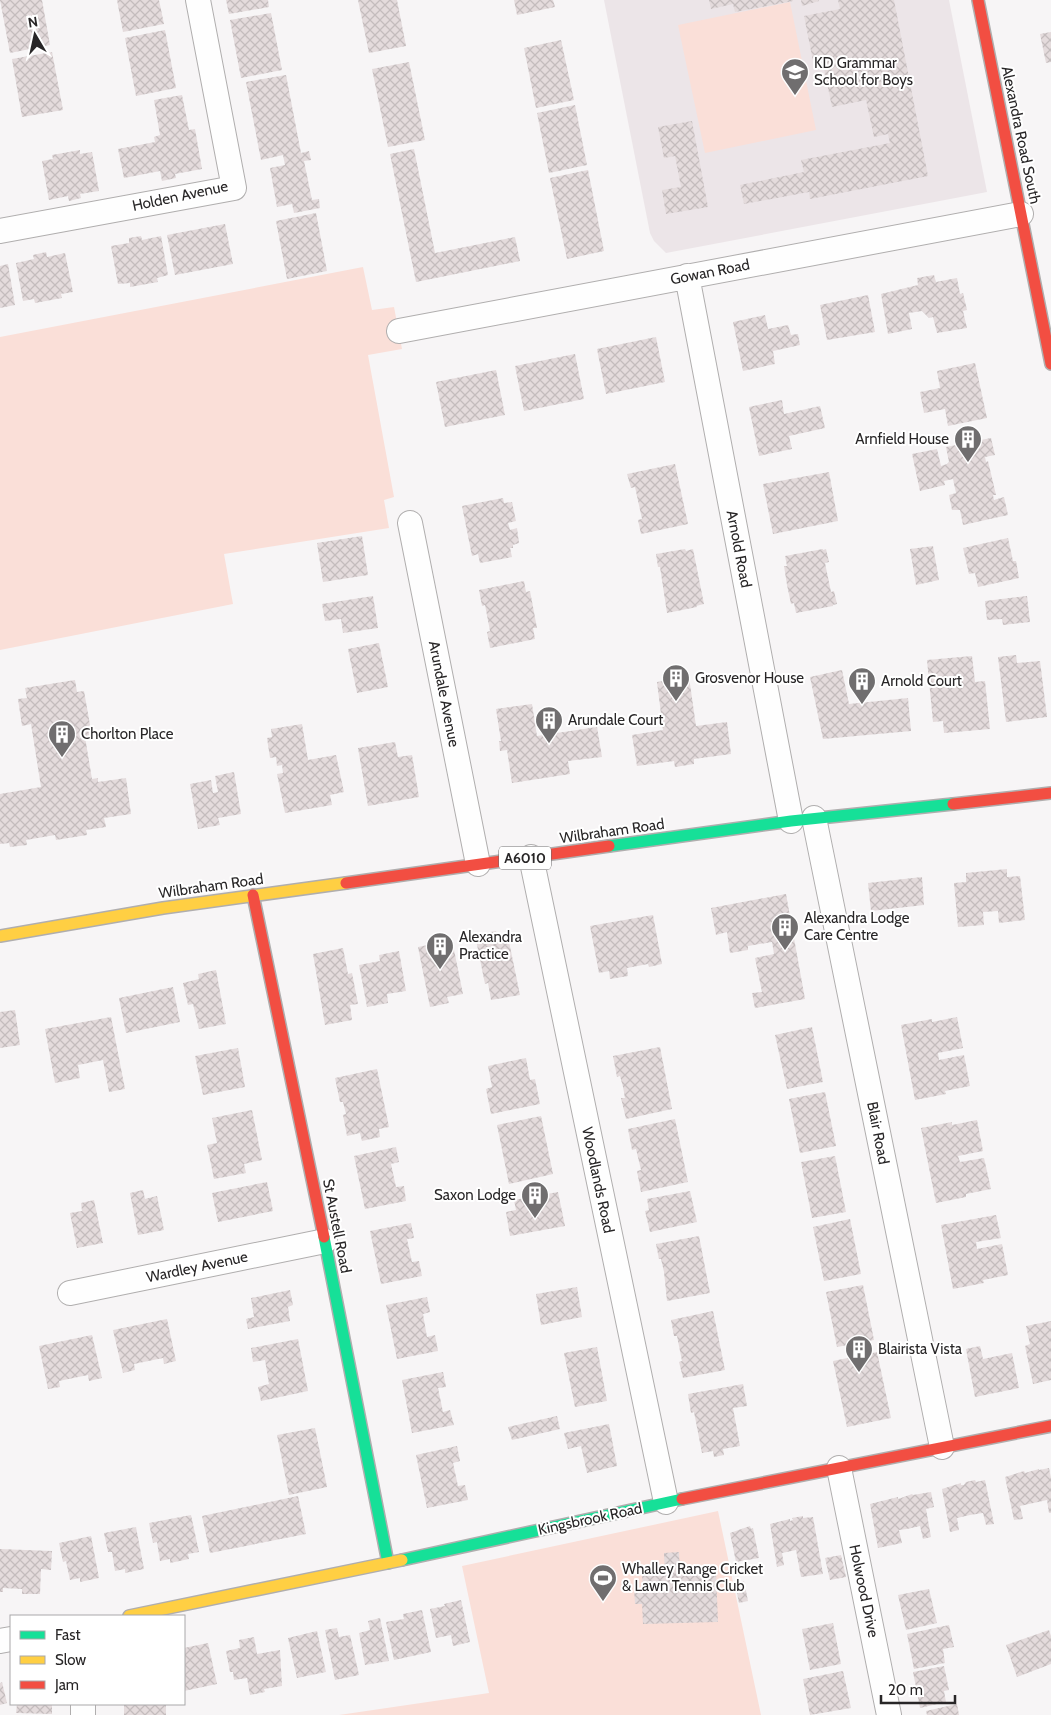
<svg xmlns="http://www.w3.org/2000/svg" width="1051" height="1715" font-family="Cabin,sans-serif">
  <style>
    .built { fill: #ece5e8 }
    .grass { fill: #fadfd8 }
    .building { fill: url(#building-cross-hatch) }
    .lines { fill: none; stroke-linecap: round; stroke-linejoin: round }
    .street-casing { stroke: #b0aeae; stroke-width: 26 }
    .fast-casing { stroke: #b0aeae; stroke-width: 14 }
    .slow-casing { stroke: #b0aeae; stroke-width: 14 }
    .jam-casing { stroke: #b0aeae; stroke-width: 14 }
    .street { stroke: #fefefe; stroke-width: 24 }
    .fast { stroke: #16e098; stroke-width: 11 }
    .slow { stroke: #ffcf43; stroke-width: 11 }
    .jam { stroke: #f24e42; stroke-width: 11 }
    .labels { text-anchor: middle; stroke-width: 4; stroke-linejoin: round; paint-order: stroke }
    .shield { fill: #fff; stroke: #686768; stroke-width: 1 }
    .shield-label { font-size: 14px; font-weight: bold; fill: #282627 }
    .poi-label { font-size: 15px; fill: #282627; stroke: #fff; text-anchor: start }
    .street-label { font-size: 15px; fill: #282627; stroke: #fff }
  </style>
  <defs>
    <pattern id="building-cross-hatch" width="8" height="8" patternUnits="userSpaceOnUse" patternTransform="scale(1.25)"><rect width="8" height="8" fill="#e4dbdc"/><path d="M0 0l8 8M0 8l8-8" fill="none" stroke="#c4bcbd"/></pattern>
  </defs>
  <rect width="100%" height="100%" fill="#f7f5f6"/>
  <path class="built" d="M604,0h345l38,192 -321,61 -12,-12 -4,-8z"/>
  <path class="grass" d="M790,2l26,128 -111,23 -27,-128z
    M363,267l9,43 22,-3 8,42 -34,6 26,142 -10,3 5,28 -165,26 9,50 -233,46v-313z
    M718,1511l43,204h-422l150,-22 -27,-127z"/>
  <path class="building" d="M0,0h42l8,45 -40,8z
    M117,0h42l5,24 -41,8z
    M226,0h42l1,7 -40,7z
    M358,0h39l9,46 -37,7z
    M514,0h39l2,7 -38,8z
    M709,0h84v1l-58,11 -2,-8 -22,5z
    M801,0h18v1l-17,5z
    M838,0h56l34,176 -118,23 -1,-7 -65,12 -4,-19 64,-13 -3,-12 89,-17 -2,-9 -14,3 -8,-37 -34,7 -10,-48 -9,2 -9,-45 36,-7z
    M271,13l11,57 -41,8 -11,-58z
    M165,30l11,58 -40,8 -11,-58z
    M1051,32v30l-5,1 -6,-29z
    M561,40l13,60 -38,8 -12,-60z
    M52,52l11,58 -41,7 -10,-58z
    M409,62l16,78 -37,7 -16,-78z
    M286,75l15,78 8,-2 2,9 -7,1 8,39 7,-1 1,9 -26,5 -2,-9 -15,3 -7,-39 15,-3 -2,-10 -22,5 -15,-78z
    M182,95l7,35 6,-1 7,40 -27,5 1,4 -14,3 -2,-10 -36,7 -6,-29 37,-7 -1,-5 6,-2 -6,-35z
    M575,105l12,60 -38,8 -12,-60z
    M692,121l16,86 -42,7 -4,-24 19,-3 -6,-31 -11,2 -6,-31z
    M414,149l21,104 80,-16 5,24 -104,21 -26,-128z
    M80,150v4l12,-2 7,39 -19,3 1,4 -12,3 -1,-5 -19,4 -7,-39 11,-2 -1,-4z
    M588,170l16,81 -37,8 -17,-81z
    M316,213l11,58 -40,8 -11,-58z
    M225,224l8,40 -58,11 -8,-40z
    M141,236l1,4 19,-4 7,39 -11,3 1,4 -28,5v-4l-12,1 -7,-38 18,-3v-5z
    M46,252l1,5 18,-4 8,39 -12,2 1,4 -27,5 -1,-4 -11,2 -7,-38 18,-4 -1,-4z
    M8,264l7,41 -15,3v-42z
    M934,275l2,7 21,-4 3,16 3,-1 4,17 -4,1 4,17 -30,5 -4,-16 -4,1 -7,-7 -13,2 3,16 -24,5 -7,-40 37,-9 -1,-7z
    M868,295l7,37 -48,8 -7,-35z
    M765,315l3,14 20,-4 3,10 7,-1 2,11 -27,6 2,13 -32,7 -10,-49z
    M656,337l9,45 -59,12 -9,-45z
    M575,354l9,45 -60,12 -9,-45z
    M975,363l12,55 -39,8 -3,-17 -21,4 -4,-21 20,-4 -3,-17z
    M496,370l9,45 -60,12 -9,-45z
    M782,400l2,14 36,-8 5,22 -36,8 3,13 -33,7 -10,-49z
    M991,438l4,17 -10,2 1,5 2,-1 8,34h-3l1,5 10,-3 4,18 -45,10 -3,-15h-8l-3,-15 7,-2 -3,-14 -9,2 1,4 -25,6 -8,-37 25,-5 4,17 6,-2 2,-2 -3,-15z
    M675,464l13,60 -47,10 -3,-14 4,-1 -7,-32 -4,1 -4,-14z
    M829,472l9,49 -65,13 -10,-50z
    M503,498l1,5 8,-1 4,19 -8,2 2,7 7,-2 2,15 -6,2v3h-3l2,9 -32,6 -2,-9 -6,2 -10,-50z
    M362,536l6,39 -45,7 -6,-39z
    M1008,538l5,23h3l3,17 -41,9 -3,-14 -6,1 -6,-26z
    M933,546l6,34 -23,5 -6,-36z
    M685,549l1,2 7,-2 11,55 -8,2 1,1 -30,6 -7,-46h-2l-2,-13z
    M823,549v1l3,-1 3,13 -4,1 6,29 3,-1 3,13 -4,1v1l-37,7 -2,-10 -3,1 -4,-19 -3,-19h3l-2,-10z
    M524,581l2,11 4,-1 7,37h-4l2,11 -45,9 -3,-16 3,-1 -5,-26 -3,1 -3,-16z
    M373,596l5,32 -35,5 -2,-14 -16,2 -3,-17z
    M1027,596l3,26 -27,3 -1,-6 -15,1 -2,-19z
    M379,643l9,44 -31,6 -9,-44z
    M1016,655l1,8 23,-2 7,56 -41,5 -8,-65z
    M972,656l3,26 10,-1 5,48 -46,4 -1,-12 -10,1 -6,-62z
    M842,670l7,34 59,-6 3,33 -88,8 -13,-62z
    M689,677l7,49 31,-4 4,32 -37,5v5l-19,3 -1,-6 -37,5 -5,-31 31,-5 -6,-48z
    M75,680l2,12 7,-1 8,45 -7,1 7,42 6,-1v4l28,-4 5,36 -27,4 2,9 -20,3 1,5 -31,5 -1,-5 -29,5 1,5 -17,2 -1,-4 -9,1v-50l41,-7 -10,-63 -9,2 -4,-27 9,-1 -2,-10z
    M532,704l5,32 60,-9 5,30 -34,4 2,13 -58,9 -5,-33 -7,1 -1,-10h2l-5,-32z
    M302,724l6,36 28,-5 8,37 -14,3 2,10 -47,8 -8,-39 6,-1 -1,-8 -5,1 -1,-9 -6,1 -3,-20 5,-1 -1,-8z
    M395,742l3,15 14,-2 7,42 -51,9 -10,-58z
    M234,772l7,42 -23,4 2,7 -22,4 -8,-45 21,-4 2,13 5,-1 -3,-16z
    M1007,869v8l13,-1 5,44 -26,3 -1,-12 -15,1 1,13 -26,2 -4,-44 12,-1v-9z
    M922,877l2,28 -53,6 -3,-28z
    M786,894l19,105 -50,9 -3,-15 10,-1 -7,-34 19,-4 -2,-12 -24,4v4l-18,3 -3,-21 -11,3 -5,-27z
    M653,915l9,49 -13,3 -1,-3 -21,4 1,8 -18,3 -1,-8 -10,2 -9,-47z
    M496,931l1,4 10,-3 13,63 -29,5 -3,-17 -3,1 -10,-49z
    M452,940l11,54 -16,3 2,6 -19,4 -12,-60z
    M343,948l5,26 4,-1 6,31 -8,1 2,15 -27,5 -12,-71z
    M399,951l7,40 -19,3 1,9 -21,4 -8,-42 21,-4 -1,-6z
    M216,970l10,54 -27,5 -6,-25 -5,1 -5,-22 16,-4 -1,-5z
    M173,987l7,35 -54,11 -7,-35z
    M15,1010l5,35 -20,3v-36z
    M111,1017l14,72 -16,3 -6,-32 -25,5 2,13 -25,5 -10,-54z
    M957,1017l6,31 -25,5 1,7 25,-5 6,31 -25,5 1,3 -31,6 -14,-75 31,-6v3z
    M812,1027l11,55 -36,7 -12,-54z
    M660,1047l12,62 -46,10 -5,-21h4l-2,-11 -3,-11 -3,1 -4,-21z
    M238,1048l7,39 -42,8 -8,-39z
    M526,1058l4,22 5,-1 5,25 -49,10 -5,-25 6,-2 -4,-21z
    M377,1069l12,58 -10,2 1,8 -18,4 -2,-8 -13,3 -4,-21 3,-1 -3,-12h-3l-5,-24z
    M825,1092l11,54 -36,7 -11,-54z
    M252,1110l10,50 -18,4 2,9 -32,6 -7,-34 10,-2 -5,-25z
    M541,1116l12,58 -44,10 -12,-59z
    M675,1119l13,63 -47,10 -4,-21 4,-1 -5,-21 -4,1 -4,-21z
    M977,1120l6,31 -25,5 2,6 24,-4 7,31 -25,5v3l-30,6 -15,-75 31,-6v3z
    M396,1147l3,15 -8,2 5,23 8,-1 2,15 -41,8 -11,-53z
    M835,1156l11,56 -34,6 -11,-56z
    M267,1182l6,29 -55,11 -6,-29z
    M143,1190l2,9 12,-3 7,34 -26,5 -8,-42z
    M690,1191l7,31 -47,10 -5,-21 4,-1 -2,-11z
    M558,1192l7,34 -55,10 -4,-24 10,-2 -2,-10z
    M94,1200l9,43 -26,5 -7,-35 12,-2 -1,-8z
    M996,1215l5,23 -25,4 1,7 25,-5 6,31 -25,5 1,3 -31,6 -12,-64z
    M850,1219l11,55 -37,7 -11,-54z
    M411,1223l3,15 -7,1 5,23 7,-1 3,15 -41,8 -11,-53z
    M699,1236l11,57 -43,8 -3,-29 -3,-13h-2l-3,-15z
    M863,1285l11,55 -37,7 -11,-55z
    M577,1287l5,30 -41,8 -5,-31z
    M290,1290l3,15 -5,2 2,14 -42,8 -2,-10 8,-2 -3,-19z
    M427,1297l3,15 -7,2 4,23 8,-2 3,16 -41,8 -11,-54z
    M713,1311l12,59 -42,8 -4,-16 3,-1 -5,-25h-3l-3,-16z
    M167,1319l9,42 -12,3 -1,-6 -29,6 1,6 -12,3 -10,-43z
    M1051,1321v59l-18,4 -8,-38 5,-2 -4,-18z
    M92,1335l10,43 -13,3 -1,-6 -29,6 1,6 -12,2 -9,-43z
    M298,1339l10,52 -47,10 -3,-14 11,-3 -4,-24 -12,2 -2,-14z
    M980,1346l3,13 29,-6 7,35 -44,9 -9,-48z
    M597,1347l10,54 -32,6 -11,-54z
    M877,1352l14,66 -44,9 -14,-66z
    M443,1372l3,15 -8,1 5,24 7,-2 4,15 -42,8 -10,-53z
    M743,1384l4,22 -14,2 7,38 -17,3 1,6 -10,2 -1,-6 -11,2 -8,-41 -3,1 -3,-19z
    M557,1416l3,13 -48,11 -4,-13z
    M609,1424l8,42 -30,7 -6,-27 -13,3 -4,-16z
    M315,1428l12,59 -38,8 -12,-60z
    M457,1446l3,15 -7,2 5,23 7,-1 3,15 -41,8 -11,-53z
    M1049,1468l2,10v35h-2l-2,-13 -27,6 3,13 -9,1 -9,-43 19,-6 1,2 14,-4v1z
    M975,1480l1,2 9,-2 9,44 -8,1 -3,-12 -13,2 -13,3 2,12 -9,2 -8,-43 19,-6v2h3l2,-3z
    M931,1492l3,15 -8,2 5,28 -8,2 -3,-13 -13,3 -8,1 3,13 -24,5 -8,-44 28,-7v2l3,-1 11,-4 1,1z
    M298,1496l8,38 -96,19 -8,-37z
    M191,1515l8,37 -11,2 1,5 -19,4v-4l-10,2 -3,-19 -4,1 -4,-20z
    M803,1516v2l10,-1 10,57 -22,3 -5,-27 -14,3 2,12 -7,2 -7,-43 20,-5v2l3,-1 -1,-2z
    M750,1526l1,3 2,-1 6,30 -23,4 -6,-29z
    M136,1527l8,42 -19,4v-4l-10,2 -3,-19h-4l-4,-19z
    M91,1536l8,42 -19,4v-4l-10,2 -4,-19 -3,1 -4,-19z
    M0,1549l52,2 -1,19 -10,-1 -1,25h-18v-5l-19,-1v4h-3z
    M679,1552l1,23 36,-2 2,49 -75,2 -1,-20h-7l-1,-16h9l-1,-13h23l-1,-22z
    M841,1555l5,22 -16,3 -5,-22z
    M744,1581l4,20 -9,2 -4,-20z
    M929,1589l8,34 -31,7 -8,-35z
    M461,1600l9,42 -17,4 -2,-11 -15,3 -6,-29 15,-3 -1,-2z
    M422,1610l9,42 -37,8 -8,-38 18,-3 -1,-5z
    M380,1618l9,43 -24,4 -6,-32 11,-3 -2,-9z
    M833,1623l8,41 -31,6 -8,-41z
    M949,1625l5,22 -11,2 2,14 -31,6 -7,-35z
    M337,1628l2,9 11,-2 9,40 -24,5 -10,-50z
    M1049,1630l2,6v28l-34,13 -11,-32z
    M317,1631l9,41 -29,6 -9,-40z
    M254,1637l3,17 23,-4 2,36 -18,3 1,3 -15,3 -3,-17 -13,2 -1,-8h-3l-4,-21 14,-3 -1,-8z
    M208,1643l9,41 -33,7v-43z
    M944,1666l5,24 -5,1 2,11 -26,6 -7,-36z
    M843,1671l8,37 -41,7 -7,-36z
    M2,1682l5,21 -7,2v-22z
    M17,1704h35v10l-36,-1z
    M124,1704h42v11h-42z
    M957,1704l2,11h-32l-1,-4z"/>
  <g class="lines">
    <g class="street-casing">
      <path id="street" d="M0,231l234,-43 -36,-188
        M687,276l104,545
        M399,331l622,-117
        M410,523l68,341
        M814,818l128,629
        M531,857l135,645
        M70,1293l255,-52
        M839,1468l50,247
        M0,1641l11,-2
        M83,1715v-11"/>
    </g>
    <g class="fast-casing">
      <path id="fast" d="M609,846l182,-25 162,-17
        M324,1237l64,326
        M402,1560l280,-61"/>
    </g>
    <g class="slow-casing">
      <path id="slow" d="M0,936l163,-28 183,-25
        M129,1616l273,-56"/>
    </g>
    <g class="jam-casing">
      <path id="jam" d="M978,0l73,364
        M953,804l98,-11
        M346,883l263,-37
        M253,895l71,342
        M682,1499l369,-73"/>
    </g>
    <use href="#street" class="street"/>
    <use href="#fast" class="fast"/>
    <use href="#slow" class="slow"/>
    <use href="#jam" class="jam"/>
  </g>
  <defs>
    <g id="school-pin" transform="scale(1.4375)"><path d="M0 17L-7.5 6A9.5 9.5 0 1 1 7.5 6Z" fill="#706e6f" stroke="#fff"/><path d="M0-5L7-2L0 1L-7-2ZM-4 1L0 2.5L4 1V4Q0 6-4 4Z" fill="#fff"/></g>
    <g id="building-pin" transform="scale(1.4375)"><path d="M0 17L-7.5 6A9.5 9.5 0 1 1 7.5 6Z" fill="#706e6f" stroke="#fff"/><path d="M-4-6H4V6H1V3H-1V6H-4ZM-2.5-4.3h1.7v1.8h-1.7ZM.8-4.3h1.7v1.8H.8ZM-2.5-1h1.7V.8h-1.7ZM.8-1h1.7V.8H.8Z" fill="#fff"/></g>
    <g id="stadium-pin" transform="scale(1.4375)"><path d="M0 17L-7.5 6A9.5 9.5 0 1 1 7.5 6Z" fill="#706e6f" stroke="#fff"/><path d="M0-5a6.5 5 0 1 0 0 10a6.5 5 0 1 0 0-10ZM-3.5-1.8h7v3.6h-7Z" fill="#fff"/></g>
  </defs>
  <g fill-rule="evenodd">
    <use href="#school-pin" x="795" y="72"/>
    <use href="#building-pin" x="968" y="439"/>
    <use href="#building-pin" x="676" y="678"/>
    <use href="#building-pin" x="862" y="681"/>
    <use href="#building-pin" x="549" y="720"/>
    <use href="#building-pin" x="62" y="734"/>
    <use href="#building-pin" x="785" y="927"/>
    <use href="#building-pin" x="440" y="946"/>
    <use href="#building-pin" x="535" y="1195"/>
    <use href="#building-pin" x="859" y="1349"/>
    <use href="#stadium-pin" x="603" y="1578"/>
  </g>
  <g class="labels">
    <rect class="shield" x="499" y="846.5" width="52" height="23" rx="4"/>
    <g class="shield-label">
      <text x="525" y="863">A6010</text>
    </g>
    <g class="poi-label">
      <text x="814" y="68">KD Grammar<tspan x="814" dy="17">School for Boys</tspan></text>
      <text x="949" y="444" text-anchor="end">Arnfield House</text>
      <text x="695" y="683">Grosvenor House</text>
      <text x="881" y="686">Arnold Court</text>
      <text x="568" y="725">Arundale Court</text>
      <text x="81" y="739">Chorlton Place</text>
      <text x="804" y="923">Alexandra Lodge<tspan x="804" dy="17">Care Centre</tspan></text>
      <text x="459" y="942">Alexandra<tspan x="459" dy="17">Practice</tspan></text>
      <text x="516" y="1200" text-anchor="end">Saxon Lodge</text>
      <text x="878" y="1354">Blairista Vista</text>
      <text x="622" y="1574">Whalley Range Cricket<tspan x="622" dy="17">&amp; Lawn Tennis Club</tspan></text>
    </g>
    <g class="street-label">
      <text transform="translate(1021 135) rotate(78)" y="5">Alexandra Road South</text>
      <text transform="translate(180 196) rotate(-12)" y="5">Holden Avenue</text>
      <text transform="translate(710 272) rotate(-11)" y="5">Gowan Road</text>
      <text transform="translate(739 549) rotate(79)" y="5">Arnold Road</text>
      <text transform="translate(444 694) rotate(79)" y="5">Arundale Avenue</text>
      <text transform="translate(612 831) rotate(-8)" y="5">Wilbraham Road</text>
      <text transform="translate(211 886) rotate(-8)" y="5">Wilbraham Road</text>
      <text transform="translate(878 1133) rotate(79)" y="5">Blair Road</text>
      <text transform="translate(598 1180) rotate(78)" y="5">Woodlands Road</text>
      <text transform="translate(337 1226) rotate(79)" y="5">St Austell Road</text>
      <text transform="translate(197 1267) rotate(-12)" y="5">Wardley Avenue</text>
      <text transform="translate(590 1519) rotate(-12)" y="5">Kingsbrook Road</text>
      <text transform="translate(864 1591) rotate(78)" y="5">Holwood Drive</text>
    </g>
  </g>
  <rect x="10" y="1615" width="175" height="90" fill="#ffffff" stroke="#a9a8a9"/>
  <rect x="20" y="1631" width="25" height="8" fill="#16e098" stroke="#a9a8a9"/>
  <text x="55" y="1640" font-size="15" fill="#282627">Fast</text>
  <rect x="20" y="1656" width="25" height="8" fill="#ffcf43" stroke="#a9a8a9"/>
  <text x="55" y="1665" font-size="15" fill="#282627">Slow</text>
  <rect x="20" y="1681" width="25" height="8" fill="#f24e42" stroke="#a9a8a9"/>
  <text x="55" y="1690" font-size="15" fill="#282627">Jam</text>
  <g transform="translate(35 35) rotate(351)" stroke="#ffffff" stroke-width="4" paint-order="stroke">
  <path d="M0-4L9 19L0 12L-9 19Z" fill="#282627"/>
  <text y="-8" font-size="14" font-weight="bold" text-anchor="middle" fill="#282627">N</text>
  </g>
  <path d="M881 1695v8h74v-8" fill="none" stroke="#282627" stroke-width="2.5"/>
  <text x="888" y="1695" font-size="15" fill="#282627" stroke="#ffffff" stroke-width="4" paint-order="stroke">20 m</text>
</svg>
